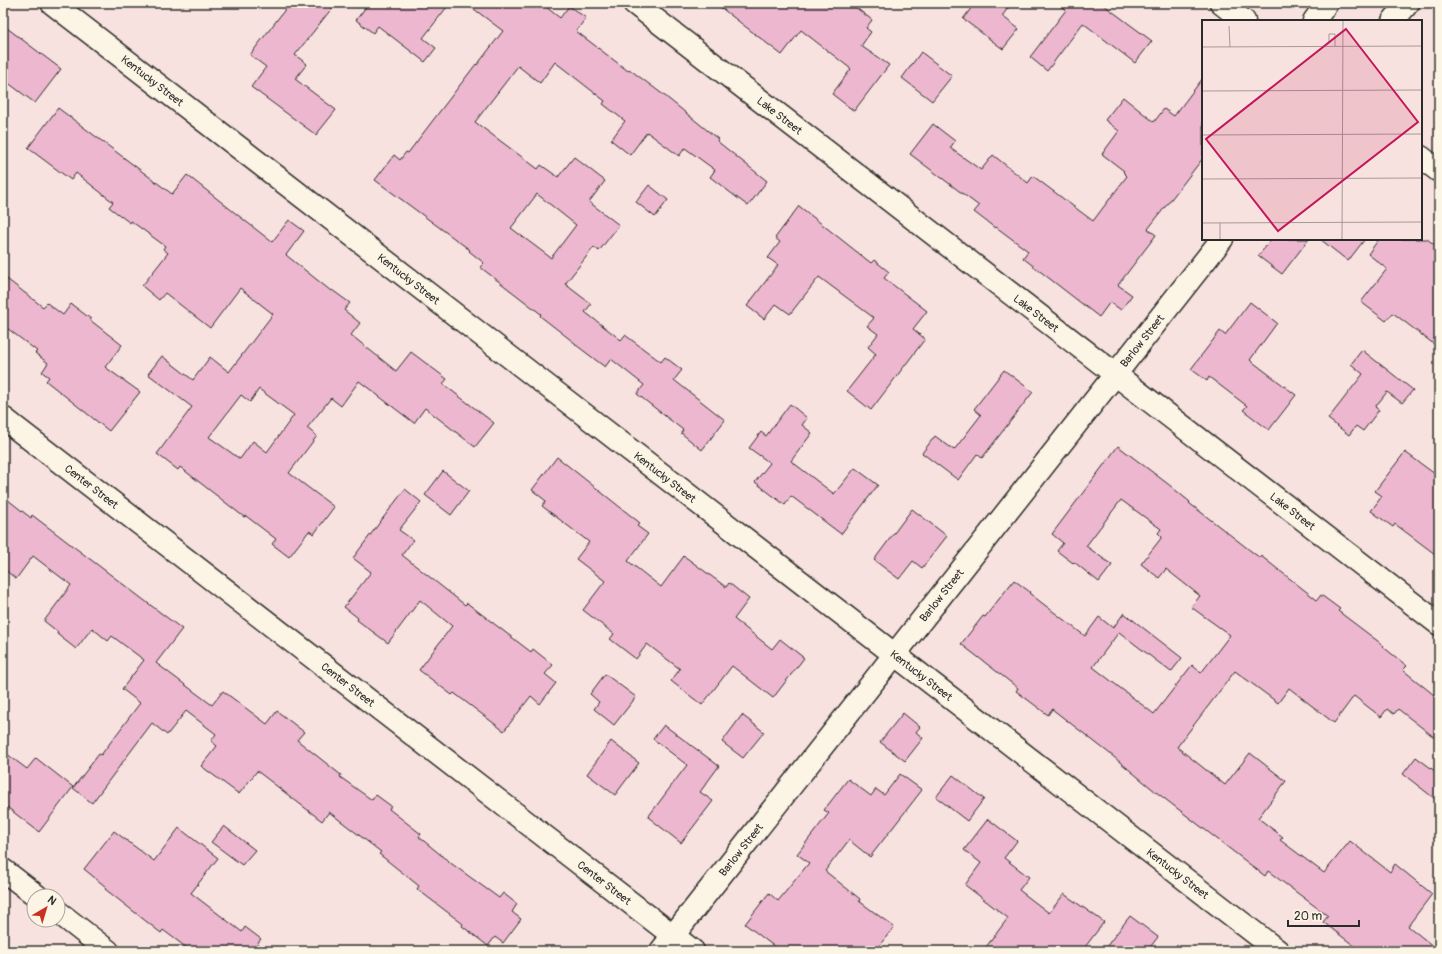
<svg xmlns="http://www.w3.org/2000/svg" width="1442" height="954" font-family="Pangolin,sans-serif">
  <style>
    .building { fill: #edb7d0; stroke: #2b2b2b; fill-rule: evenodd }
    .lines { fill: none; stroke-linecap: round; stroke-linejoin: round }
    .minor-casing { stroke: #2b2b2b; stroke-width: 25 }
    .minor { stroke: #fcf5e5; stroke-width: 22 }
    .labels { text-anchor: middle; stroke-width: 3; stroke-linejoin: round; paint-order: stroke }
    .street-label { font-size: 11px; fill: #2b2b2b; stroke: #fcf5e5 }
    .inset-road { fill: none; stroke: #a69997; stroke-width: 1 }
    .view { fill: #c2185b; fill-opacity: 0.15; stroke: #c2185b; stroke-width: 2 }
    .inset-edge { fill: none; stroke: #2b2b2b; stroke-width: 2 }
  </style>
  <rect width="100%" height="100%" fill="#f8e2df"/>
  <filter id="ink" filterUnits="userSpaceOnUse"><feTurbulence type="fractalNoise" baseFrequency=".025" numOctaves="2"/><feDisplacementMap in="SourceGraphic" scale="8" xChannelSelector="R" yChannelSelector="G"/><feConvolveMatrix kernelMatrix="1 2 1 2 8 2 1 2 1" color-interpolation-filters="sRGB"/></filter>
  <g filter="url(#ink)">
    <path class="building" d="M290,3h46l-41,52 12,9 -12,15 41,31 -20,25 -65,-48 15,-20 -16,-12z
      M369,3h81l-27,35 13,10 -11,14 -47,-36 -5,7 -17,-13z
      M466,3h75l19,15 9,-12 17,12 -10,13 52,40 1,-2 36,27 53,43 -1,2 50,40 -19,25 -38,-29 5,-7 -30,-22 -6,8 -32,-24 -17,23 -19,-15 14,-19 -22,-17 2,-3 -50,-39 -15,21 -22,-17 -43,56 63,47 3,-4 17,12 16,-20 31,24 -16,21 30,23 -20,26 -5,-4 -29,37 26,20 -6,8 36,28 4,-5 36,27 4,-5 17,13 -8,10 51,40 -23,30 -21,-17 2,-3 -46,-36 7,-9 -33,-26 -6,8 -29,-22v-1l-36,-28 1,-2 -61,-47 4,-4 -15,-12 1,-1 -95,-70 19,-25 6,5 6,-8 2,1 68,-89 1,1 26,-34zM537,194l39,31 -25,33 -40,-30z
      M715,3h135l22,17 -6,8 5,4 -10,14 28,19 -35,46 -22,-17 19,-25 -50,-39 -19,25z
      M975,3h37l-10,13 17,13 -16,20 -40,-30z
      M1056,3h45l51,38 -17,22 -52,-40 -36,48 -17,-14 36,-47z
      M3,25l58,44 -26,34 -32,-24z
      M921,52l31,24 -20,25 -30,-23z
      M1203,78v80l-55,71 8,6 -38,50 14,10 -11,15 -11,-8 -11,15 -76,-59 5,-7 -32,-24 -1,1 -21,-16 5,-6 -69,-52 23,-30 22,17 -5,7 31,22 12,-15 35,28 5,-7 60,45 34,-45 -4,-4 1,-1 -22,-17 17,-23 -14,-11 18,-23 31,25 10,-13 10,7z
      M58,108l114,86 15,-19 85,67 17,-22 15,11 -18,24 45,36 1,-1 18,13 -6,7 16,13 -9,12 45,36 15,-19 36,27 -4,5 51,39 -19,24 -50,-39 -11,15 -55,-42 -18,25 -10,-8 -24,30 10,8 -28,37 45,34 -20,27 -5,-3 -20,26 -17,-13 4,-5 -30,-23 -2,1 -64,-50 -2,3 -21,-16 35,-47 -44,-33 14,-18 31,24 17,-23 19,15 44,-58 -33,-26 -30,40 -45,-35 -6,7 -17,-14 26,-33 -5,-4 2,-3 -34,-25 -1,2 -21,-16 4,-5 -37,-29 -5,7 -43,-32zM259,389l35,26 -27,37 -14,-11 -13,18 -31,-22 32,-42 9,7z
      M649,185l19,15 -13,17 -19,-15z
      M799,206l72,57 3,-3 15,12 -5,6 43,33 -14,18 12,10 -54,71 -24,-19 29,-37 -8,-7 10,-13 -11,-8 7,-8 -55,-41 -29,37 -14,-10 -12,15 -17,-13 31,-41 -10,-7 12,-16 -5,-4z
      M1272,239h37l-27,35 -24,-18z
      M1320,239h45l-17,22z
      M1379,239h48l12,9v100l-46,-35 -7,8 -25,-19 26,-33 -19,-15z
      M3,276l40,31 4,-4 16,12 8,-11 20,15 -1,1 32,25 -17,22 35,25 -31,39 -63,-50 3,-4 -7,-5 6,-9 -13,-10 2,-2 -34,-26z
      M1250,302l27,21 -27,37 46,35 -27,35 -26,-20 4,-4 -38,-29 -2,4 -16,-12 29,-38 5,4z
      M1362,350l51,40 -11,13 -15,-11 -12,15 4,3 -16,21 -7,-5 -7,9 -21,-16 35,-45 -12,-10z
      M1004,370l29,22 -51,66 -5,-4 -19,26 -36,-27 13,-17 19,14 27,-35 -7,-6z
      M790,404l17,14 -5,7 10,8 -21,28 43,33 21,-26 23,17 -37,49 -50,-38 -6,9 -30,-23 15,-19 -21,-15 12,-16 5,4z
      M1118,446l50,38 22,18 -1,1 71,55 1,-2 56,44 4,-5 19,14 -2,2 45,34 -1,1 25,20 -4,4 36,29v42l-41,-32 -4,5 -7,-5 -6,8 -27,-21 -20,27 -45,-35 -11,15 -43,-32 -58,76 48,38 25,-32 36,28 -28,37 25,19 -3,3 44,33 26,-32 40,31 5,-8 37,30 -24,32 31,25h-78l-38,-29 5,-6 -60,-45 -3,5 -109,-84 -47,-39 -57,-44 -4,6 -32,-24 2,-3 -57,-44 22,-28 2,1 29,-37 16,12 -1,1 56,43 14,-19 14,11 11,-15 58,45 -11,14 -52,-40 -26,35 61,47 38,-49 9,8 29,-38 -39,-28 9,-11 -34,-27 -7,9 -18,-14 21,-27 -4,-4 3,-4 -40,-29 -35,46 26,19 -13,17 -25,-20 -1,1 -16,-12 6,-8 -11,-9z
      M1405,452l34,25v80l-44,-33 -2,3 -22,-16 11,-15 -7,-5z
      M557,457l83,66 -3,3 11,8 -20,27 33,26 23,-31 42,31 3,-4 20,16 -15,20 38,30 8,-10 24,19 -31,40 -41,-32 -30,39 -31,-24 9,-12 -33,-25 -11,15 -26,-20 4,-5 -31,-24 22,-29 -29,-22 13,-17 -47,-36 4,-5 -14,-11z
      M443,471l26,20 -18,24 -26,-20z
      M405,489l16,13 -22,28 14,10 -11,15 63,50 2,-2 64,49 2,-3 20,16 -8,9 11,9 -16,21 -9,-8 -27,35 -50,-38 -2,2 -33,-25 33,-44 -32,-26 -32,43 -31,-23 1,-2 -14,-11 27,-35 -18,-14z
      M3,496l28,22 1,-3 150,114 -26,34 56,42 11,-14 44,33 10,-13 27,21 -7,8 44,35 -1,2 32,23 4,-5 15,11 -2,3 32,25 -2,3 33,27 47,34 4,-5 14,11 -5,8 9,7 -18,24 -8,-6 -7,9 -26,-20 1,-2 -46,-35 2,-3 -40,-32 2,-2 -52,-40 -7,9 -65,-50 -18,23 -38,-28 16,-20 -6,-5 5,-7 -30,-23 -19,24 -15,-12 -60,80 -19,-15 26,-34 2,1 39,-52 -18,-14 22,-29 -32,-24 -4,5 -16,-13 -16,21 -19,-15 1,-2 -14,-11 27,-36 -38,-29 -17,23 -13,-11z
      M912,509l35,27 -25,32 -9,-7 -14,18 -25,-19z
      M605,674l31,23 -22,28 -20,-16 5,-7 -9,-8z
      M903,713l17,14 -4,5 7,6 -18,23 -25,-19z
      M742,715l22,17 -21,26 -21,-16z
      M664,725l55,41 -19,26 13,9 -32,42 -33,-26 39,-52 -34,-26z
      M611,741l28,22 -24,32 -28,-21z
      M3,751l24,18 9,-11 37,29 -34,45 -36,-28z
      M1416,757l23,17v28l-36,-28z
      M900,774l22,16 -52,67 -21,-17 -24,31 35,28 -1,2 35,26 -19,24h-95l-35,-27 24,-31 9,8 31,-38 -12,-9 32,-41 -5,-3 24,-31 23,17 5,-7 8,6z
      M953,775l31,24 -17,22 -31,-24z
      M988,819l29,22 -13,17 25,19 -10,13 30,23 15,-19 40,28 -22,29h-99l25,-33 -43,-33 16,-22 -17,-13z
      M224,826l31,24 -13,15 -31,-23z
      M179,828l39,30 -27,35 51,39 3,-5 16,12 -4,5 10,7h-76l-28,-21 -2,3 -56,-44 1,-2 -22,-18 30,-38 40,30z
      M1130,916l28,21 -11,14h-44z"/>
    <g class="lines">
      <g class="minor-casing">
        <g id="minor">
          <path id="s1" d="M52,3l1226,948"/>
          <path id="s2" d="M634,3l805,621"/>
          <path d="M1221,3l23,18"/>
          <path d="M1314,21l13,-18"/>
          <path d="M1393,21l15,-18"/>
          <path d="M1421,157l18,14"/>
          <path id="s3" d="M3,418l690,533"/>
          <path d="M3,870l34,26"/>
          <path d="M58,912l50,39"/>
          <path id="s4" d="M661,951l561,-712"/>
        </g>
      </g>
      <use href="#minor" class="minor"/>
    </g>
  </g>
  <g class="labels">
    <g class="street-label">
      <text dy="4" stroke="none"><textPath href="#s1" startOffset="127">Kentucky Street</textPath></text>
      <text dy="4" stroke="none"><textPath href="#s2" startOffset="184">Lake Street</textPath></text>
      <text dy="4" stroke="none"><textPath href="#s1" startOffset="451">Kentucky Street</textPath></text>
      <text dy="4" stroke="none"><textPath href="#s2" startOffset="508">Lake Street</textPath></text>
      <text dy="4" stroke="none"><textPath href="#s4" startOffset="777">Barlow Street</textPath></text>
      <text dy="4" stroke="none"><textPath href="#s1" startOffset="775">Kentucky Street</textPath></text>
      <text dy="4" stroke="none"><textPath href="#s3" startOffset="112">Center Street</textPath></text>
      <text dy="4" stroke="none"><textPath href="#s2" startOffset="832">Lake Street</textPath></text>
      <text dy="4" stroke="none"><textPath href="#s4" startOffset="453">Barlow Street</textPath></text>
      <text dy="4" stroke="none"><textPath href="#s1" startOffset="1099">Kentucky Street</textPath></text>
      <text dy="4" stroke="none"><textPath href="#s3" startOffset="436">Center Street</textPath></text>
      <text dy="4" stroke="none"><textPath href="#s4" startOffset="129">Barlow Street</textPath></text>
      <text dy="4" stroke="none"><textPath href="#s1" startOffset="1423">Kentucky Street</textPath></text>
      <text dy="4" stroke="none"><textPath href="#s3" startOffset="760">Center Street</textPath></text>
    </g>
  </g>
  <g transform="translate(1202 20)">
    <rect width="220" height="220" fill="#f8e2df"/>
    <path class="inset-road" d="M102,0h16M27,6l1,21M127,23v-9h6v12M0,27l220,-1M0,71l220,-1M0,115l220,-1M0,159l220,-1M0,203l220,-1M18,220v-17M140,220l1,-220"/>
    <path class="view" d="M144,9l72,93 -140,109 -72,-92z"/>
    <rect width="220" height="220" class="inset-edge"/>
  </g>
  <rect width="1442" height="954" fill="none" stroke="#fcf5e5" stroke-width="16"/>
  <rect x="8" y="8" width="1426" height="938" fill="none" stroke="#2b2b2b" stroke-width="1.5" filter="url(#ink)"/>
  <g transform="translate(46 908) rotate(38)"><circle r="19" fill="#fcf5e5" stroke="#a8a49b"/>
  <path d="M0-3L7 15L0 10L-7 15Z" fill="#c8321e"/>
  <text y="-6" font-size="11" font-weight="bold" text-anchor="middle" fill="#2b2b2b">N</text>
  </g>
  <path d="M1288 920v6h71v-6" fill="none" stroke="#2b2b2b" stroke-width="2"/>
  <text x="1294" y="920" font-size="12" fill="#2b2b2b" stroke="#fcf5e5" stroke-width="3" paint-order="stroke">20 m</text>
</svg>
